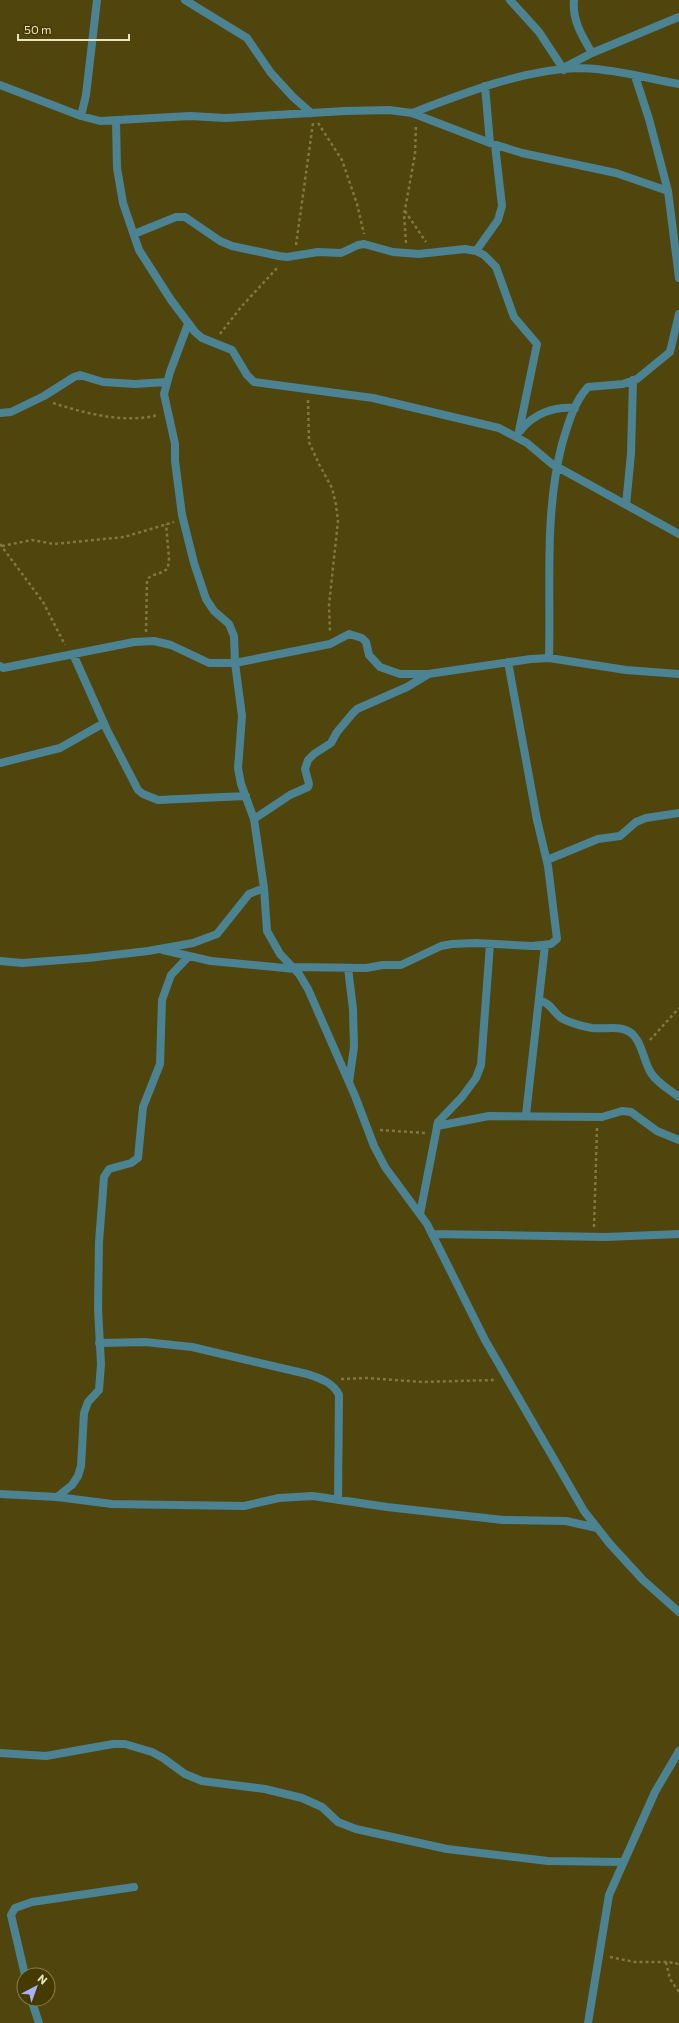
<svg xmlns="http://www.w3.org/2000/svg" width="679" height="2023" font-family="Commissioner,sans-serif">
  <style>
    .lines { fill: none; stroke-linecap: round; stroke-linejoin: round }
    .path { stroke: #807745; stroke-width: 2.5; stroke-dasharray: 3 3; stroke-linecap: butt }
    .minor { stroke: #4b8393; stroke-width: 8 }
  </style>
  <rect width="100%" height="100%" fill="#50460d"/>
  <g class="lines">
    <path class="path" d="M318,123l24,37 15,44 7,30
      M405,211l21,31
      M406,243l-2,-28 11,-61 1,-29
      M296,245l17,-122
      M220,334l21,-27 37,-40
      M308,400l1,42 10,22 13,24 4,17 2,16 -9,84 1,27
      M53,403c31,10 72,21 105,12
      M0,544l43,58 22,43
      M2,546l30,-6 22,4 70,-7 50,-15
      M146,632l1,-52c4,-7 15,-5 21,-12l1,-10 -3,-34
      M650,1040l29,-32
      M380,1130l45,3
      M594,1227l3,-99
      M341,1379l26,-1 56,4 72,-2
      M610,1957l25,5h33l11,2
      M666,1962l4,17 9,13"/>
    <path class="minor" d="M185,0l62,38 24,35 22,24 18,16
      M510,0l29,32 25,38
      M574,0c-2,20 8,36 18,53
      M563,68l29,-15 87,-36
      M635,76l14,43 19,72 11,87
      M0,85l81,31 19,5 90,-5 36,2 119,-7 44,-1 23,3 78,30 32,10 94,20 52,18
      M485,86l5,57
      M412,113c50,-19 110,-43 164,-45 34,0 70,10 103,16
      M81,116l5,-21 11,-95
      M116,121l1,47 6,35 16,47 32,50 24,32 7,6 30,12 15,25 7,7 119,16 126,30 28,15 25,21 127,70
      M134,234l42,-17h9l35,24 12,5 47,10 8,1 31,-5 23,1 17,-8 6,-1 29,8 26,2 46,-5 11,2 8,4 12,12 18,50 23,27 -18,87
      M476,251l22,-31 4,-14 -7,-61
      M188,324l-18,48 -6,22 11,50v17l7,54 12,48 12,36 8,12 15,13 5,12 1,27 7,53 -4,52 3,16 13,35 10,69 3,43 13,23 19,20 9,15 47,107 19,50 11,21 42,57 58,116 99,171 26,33 33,36 36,32
      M0,413l11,-1 33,-16 30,-19 6,-2 23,7 32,2 31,-2
      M520,431c13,-17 34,-25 55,-23
      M626,505l5,-51 2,-74
      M73,654l34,76 31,60 5,4 15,6 88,-4
      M549,658c2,-72 -5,-143 13,-214 6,-20 12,-42 26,-57l35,-3 14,-5 33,-27 9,-38
      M0,666l3,2 131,-26 20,-1 17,4 38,18h26l95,-19 19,-10 13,4 4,4 3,13 11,12 20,7h28l103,-15 18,-1 77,12 53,4
      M0,763l60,-15 44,-25
      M254,819l36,-24 18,-8 1,-3 -4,-15 3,-9 6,-6 17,-11 6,-11 16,-19 4,-4 50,-22 20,-12
      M547,860l51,-21 22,-3 16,-14 10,-4 33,-5
      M163,950l48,11 84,8
      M0,961l22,2 66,-5 60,-7 45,-8 24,-9 32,-40 15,-6
      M293,967l73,1 17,-3h18l40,-19 11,-2 24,-1 56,3 19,-2 6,-5 -9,-73 -11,-46 -29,-158
      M348,968l5,41 1,38 -5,35
      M539,1000c11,3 13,10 21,17 8,6 22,9 32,11 13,2 33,-5 43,9 8,10 9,25 16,36 7,11 18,16 28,24
      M526,1115l19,-170
      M437,1126l52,-10 113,1 20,-6 9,1 26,19 22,9
      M420,1214l18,-92 24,-25 14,-19 5,-13 9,-121
      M432,1234l174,3 73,-3
      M99,1343l46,-1 47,5 115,27c12,4 26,8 32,21l-1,105
      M0,1494l57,3 55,7 132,2 35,-8 34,-2 74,11 116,13 63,1 31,7
      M57,1497l15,-12 6,-9 3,-10 3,-53 4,-11 11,-12 2,-26 -3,-55 1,-67 5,-65 5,-8 22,-6 7,-5 5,-51 17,-43 2,-64 9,-25 18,-19
      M0,1753l46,3 67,-12h12l27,8 11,6 22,16 17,7 63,8 37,9 20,9 16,15 18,7 91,20 101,12 75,1
      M25,1975l-14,-60 4,-7 17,-6 102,-15
      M31,1999l8,24
      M588,2023l21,-128 46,-103 24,-41"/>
  </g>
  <g transform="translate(36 1987) rotate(41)"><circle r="19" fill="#453b00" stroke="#877f4d"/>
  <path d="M0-3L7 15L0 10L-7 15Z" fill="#a8b0fc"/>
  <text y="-6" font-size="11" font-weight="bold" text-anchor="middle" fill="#eae4c1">N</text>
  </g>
  <path d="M18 34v6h111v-6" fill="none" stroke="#eae4c1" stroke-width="2"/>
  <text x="24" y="34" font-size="12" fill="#eae4c1" stroke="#453b00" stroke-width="3" paint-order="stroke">50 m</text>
</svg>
